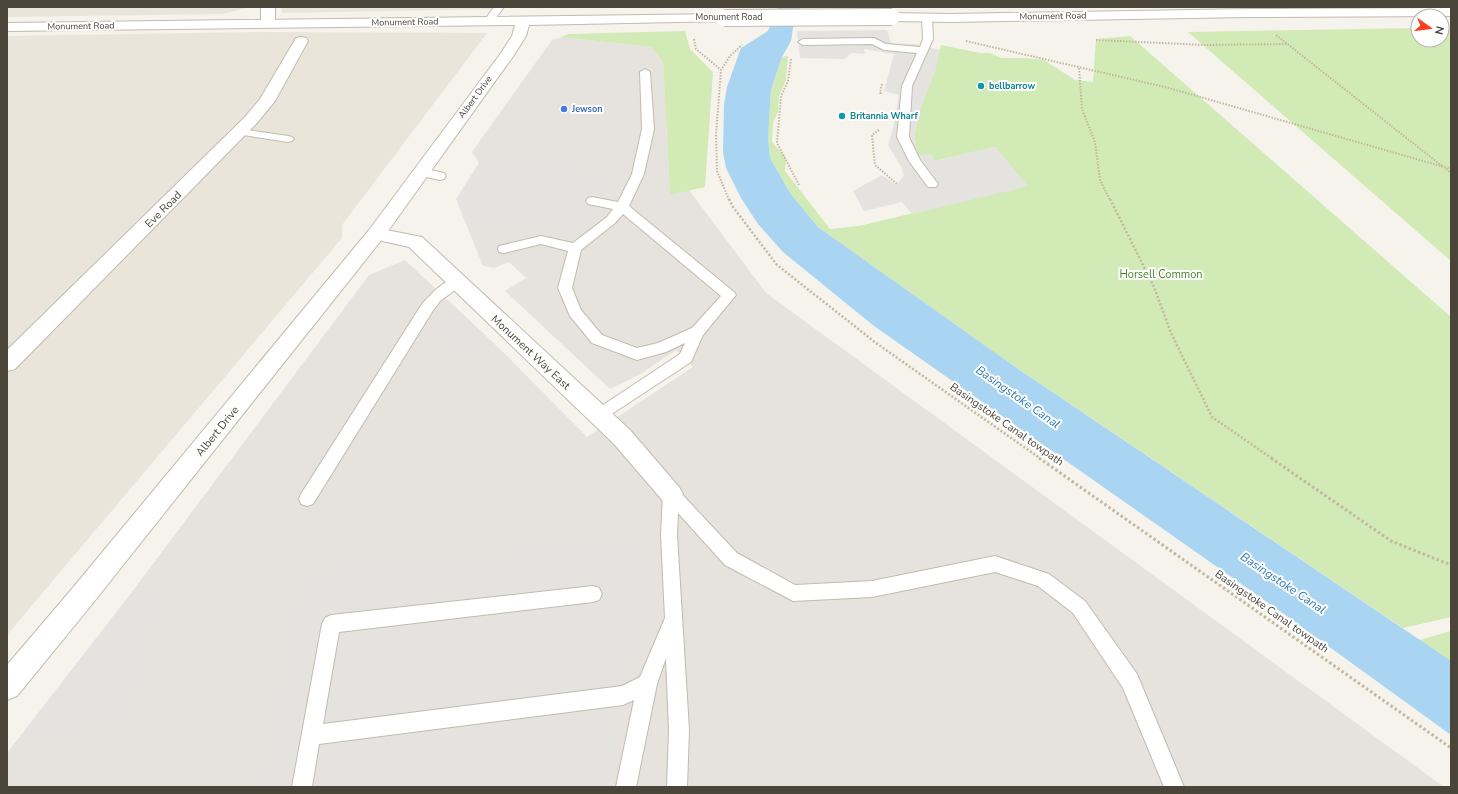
<svg xmlns="http://www.w3.org/2000/svg" width="1458" height="794" font-family="'Nunito Sans',sans-serif">
  <style>
    .residential { fill: #eae5da }
    .industrial { fill: #e6e2dd }
    .green { fill: #d2eab5 }
    .parking { fill: #e5e3e0 }
    .water { fill: #a9d4f2 }
    .lines { fill: none; stroke-linecap: round; stroke-linejoin: round }
    .service-casing { stroke: #c2bbae; stroke-width: 2 }
    .minor-casing { stroke: #c2bbae; stroke-width: 2 }
    .tertiary-casing { stroke: #c2bbae; stroke-width: 2 }
    .path-far2 { stroke: #c4b79f; stroke-width: 2; stroke-dasharray: 1.5 1.5; stroke-linecap: butt }
    .path-far1 { stroke: #c4b79f; stroke-width: 2.5; stroke-dasharray: 2 2; stroke-linecap: butt }
    .path { stroke: #c4b79f; stroke-width: 3; stroke-dasharray: 2.5 2.5; stroke-linecap: butt }
    .service { fill: #fff; fill-rule: evenodd }
    .minor { fill: #fff; fill-rule: evenodd }
    .tertiary { fill: #fff; fill-rule: evenodd }
    .tertiary-bridge-casing { stroke: #c2bbae; stroke-width: 18; stroke-linecap: butt }
    .tertiary-bridge { stroke: #fff; stroke-width: 16 }
    .culture-dot { fill: #0f9aa8; stroke: #fff; stroke-width: 1.5 }
    .shop-dot { fill: #3f7fe0; stroke: #fff; stroke-width: 1.5 }
    .labels { text-anchor: middle; stroke-width: 4; stroke-linejoin: round; paint-order: stroke }
    .far-street-label { font-size: 9px; fill: #4b4439; stroke: #fff }
    .far-culture-label { font-size: 9px; font-weight: bold; fill: #0d838f; stroke: #fff; text-anchor: start }
    .far-shop-label { font-size: 9px; font-weight: bold; fill: #366cbe; stroke: #fff; text-anchor: start }
    .street-label { font-size: 11px; fill: #4b4439; stroke: #fff }
    .park-label { font-size: 11px; fill: #4a7f2a; stroke: #fff }
    .water-label { font-size: 12px; font-style: italic; fill: #2e7ab2; stroke: #fff }
  </style>
  <rect width="100%" height="100%" fill="#f6f3ec"/>
  <path class="residential" d="M7,7h243l-28,7 -215,3z
    M282,7h222l-2,2 -220,4z
    M264,32l223,1 -145,192v13l-335,397v-599z"/>
  <path class="industrial" d="M562,37l89,10 12,15 7,133 19,-5 77,103 678,494h-1437v-34l122,-157 240,-321 36,-15 97,91 85,86 106,-70 -7,-9 -10,-8 -37,25 -29,14 -105,-98 21,-13 -17,-16 -15,6 -11,-2 -27,-67 23,-36 -7,-11 80,-112z"/>
  <path class="green" d="M1418,28v12h24v-12h9v233l-263,-229z
    M685,31l5,18 23,23 -8,115 -35,8 -7,-133 -12,-15 -89,-10 6,-3z
    M1130,36l321,281v300l-48,11 -392,-264 -193,-137 -28,-34 -20,-35 -2,-20 3,-47 11,-34 6,-1 -2,24 -7,16 -1,16 -5,10 -1,20 14,16 -1,13 45,58 29,-3 168,-40 -32,-39 -60,14 -17,-6 -4,-21 7,-27 20,-62 39,8h10l11,5h24l19,2 31,20 18,2 3,-43z
    M1451,631v38l-42,-26z"/>
  <path class="parking" d="M887,30l4,13 24,1 25,6 -5,22 -14,35 -7,27 4,21 14,-1 3,7 60,-14 33,39 -116,28 -10,-12 -38,9 -11,-20 29,-16 14,10 8,-9 -3,-9 -13,-22 5,-16 6,-34 -15,-4 10,-37 -30,-5 1,5 -13,-1 -8,6 -44,-1 -3,-27z
    M478,152l119,18 10,2 -31,61 -109,-16 -9,-17 24,-37z
    M449,301l39,37 -7,12 -57,-11z
    M647,540l6,77 -42,94 7,76h-358l43,-216z
    M161,588l-34,127 -114,31 116,-150z"/>
  <path class="water" d="M778,7h22l-7,21 -2,13 -9,16 -11,33 -3,48 2,20 20,35 28,34 193,137 440,297v74l-174,-126 -403,-283 -91,-74 -25,-28 -17,-26 -15,-30 -3,-16 1,-47 3,-18 14,-39 27,-17z"/>
  <g class="lines">
    <g class="service-casing">
      <path id="service" d="M494,7h10l-12,16h-6l-2,-2z
        M927,15l5,3 1,21 -21,47 -3,51 11,23 18,24 -2,3h-8l-19,-26 -12,-24 5,-51 15,-33 -33,-3 -12,-6 -69,1 -5,-3 5,-3 71,-1 12,6 34,3 3,-8 -1,-21z
        M645,69l5,3 4,57 -10,45 -15,32 105,86 2,3 -33,40 -12,27 -87,57 -5,2 -5,-2 -3,-4 3,-4 86,-57 5,-11 -19,9 -29,8 -45,-17 -22,-27 -12,-28 10,-37 -27,-7 -37,9 -5,-1 -1,-3 1,-3 42,-10 32,7 34,-26 6,-8 -25,-5 -2,-3 2,-3 4,-1 26,5 14,-28 10,-45 -2,-57zM623,214l98,82 -29,32 -34,15 -21,5 -35,-13 -21,-25 -9,-22 9,-38 34,-27z
        M241,129l47,7 4,1 2,2 -2,2 -4,1 -51,-8 -2,-2 2,-2z
        M421,168l23,5 2,3 -2,3 -4,1 -23,-5 -2,-3 2,-3z
        M457,277l5,2 2,3 -2,3 -22,16 -8,11 -119,192 -6,2 -6,-2 -2,-5 2,-5 121,-190c9,-10 21,-23 35,-27z
        M671,487l6,2 60,64 58,32 77,-4 123,-25 54,18 36,27 52,73 47,113h-20l-41,-99 -50,-75 -35,-27 -43,-14 -123,25 -79,4 -68,-36 -47,-52 -1,22 12,195 -2,57h-20l2,-57 -3,-72 -9,26 -21,103h-20l18,-87 -11,5 -304,39 -7,43h-20l30,-163 3,-6 6,-3 262,-29 6,2 3,6 -3,6 -6,2 -254,30 -16,92 299,-38 18,-9 25,-59 -4,-83 2,-41 2,-5z"/>
    </g>
    <g class="minor-casing">
      <path id="minor" d="M261,7h14v16l-2,3 -5,1 -5,-1 -2,-3z
        M301,37l5,1 2,3 -33,60 -18,22 -242,246 -8,2v-21l238,-233 15,-18 36,-61z
        M376,228l46,9 208,193 49,57 4,7 -4,7 -8,3 -8,-3 -49,-57 -205,-197 -40,-9 -2,-4 2,-4z"/>
    </g>
    <g class="tertiary-casing">
      <path id="tertiary" d="M1451,8v8l-203,1 -298,5 -58,-1 -5,-1 -2,-3 2,-3 5,-1 58,1 298,-5z
        M724,14l5,1 2,3 -2,3 -200,4 -3,11 -12,19 -131,183 -294,370 -72,88 -10,4v-35l64,-75 298,-360 132,-177 11,-17 3,-11 -508,6v-8z"/>
    </g>
    <path class="path-far2" d="M1276,35l166,131
      M694,39l2,10 25,21
      M1096,40l109,5 82,-1
      M966,41l203,47 282,81
      M791,59l-3,22 -7,15 -4,47 22,42
      M1079,68l3,41 13,33 5,38 10,20
      M882,84l-2,9h3
      M879,130l-7,5 3,30 22,19
      M1446,169l5,4
      M729,200l-12,-29 -1,-37 5,-64 9,-14 12,-11"/>
    <path class="path-far1" d="M729,199l4,8 44,58 99,78 165,116
      M1110,199l44,88 17,46 41,84 61,42"/>
    <path class="path" d="M1039,458l412,290
      M1271,458l120,83 60,24"/>
    <use href="#service" class="service"/>
    <use href="#minor" class="minor"/>
    <use href="#tertiary" class="tertiary"/>
    <g class="tertiary-bridge-casing">
      <path id="tertiary-bridge" d="M724,18l168,-1"/>
    </g>
    <use href="#tertiary-bridge" class="tertiary-bridge"/>
  </g>
  <g class="culture-dot">
    <circle cx="981" cy="86" r="4"/>
    <circle cx="842" cy="116" r="4"/>
  </g>
  <circle class="shop-dot" cx="564" cy="109" r="4"/>
  <g class="labels">
    <g class="far-street-label">
      <text transform="translate(1053 16) rotate(-1)" y="3">Monument Road</text>
      <text x="729" y="20">Monument Road</text>
      <text transform="translate(405 22) rotate(-1)" y="3">Monument Road</text>
      <text transform="translate(81 26) rotate(-1)" y="3">Monument Road</text>
      <text transform="translate(475 97) rotate(-54)" y="3">Albert Drive</text>
    </g>
    <g class="far-culture-label">
      <text x="989" y="89">bellbarrow</text>
      <text x="850" y="119">Britannia Wharf</text>
    </g>
    <g class="far-shop-label">
      <text x="572" y="112">Jewson</text>
    </g>
    <g class="street-label">
      <text transform="translate(163 209) rotate(-45)" y="4">Eve Road</text>
      <text transform="translate(531 352) rotate(43)" y="4">Monument Way East</text>
      <text transform="translate(1007 424) rotate(35)" y="4">Basingstoke Canal towpath</text>
      <text transform="translate(217 431) rotate(-51)" y="4">Albert Drive</text>
      <text transform="translate(1272 611) rotate(35)" y="4">Basingstoke Canal towpath</text>
    </g>
    <g class="park-label">
      <text x="1161" y="278">Horsell Common</text>
    </g>
    <g class="water-label">
      <text transform="translate(1018 397) rotate(35)" y="4">Basingstoke Canal</text>
      <text transform="translate(1283 583) rotate(34)" y="4">Basingstoke Canal</text>
    </g>
  </g>
  <rect width="1458" height="794" fill="none" stroke="#4b4439" stroke-width="16"/>
  <g transform="translate(1430 28) rotate(104)"><circle r="19" fill="#ffffff" stroke="#b7b4b0"/>
  <path d="M0-3L7 15L0 10L-7 15Z" fill="#fc3f1d"/>
  <text y="-6" font-size="11" font-weight="bold" text-anchor="middle" fill="#4b4439">N</text>
  </g>
</svg>
